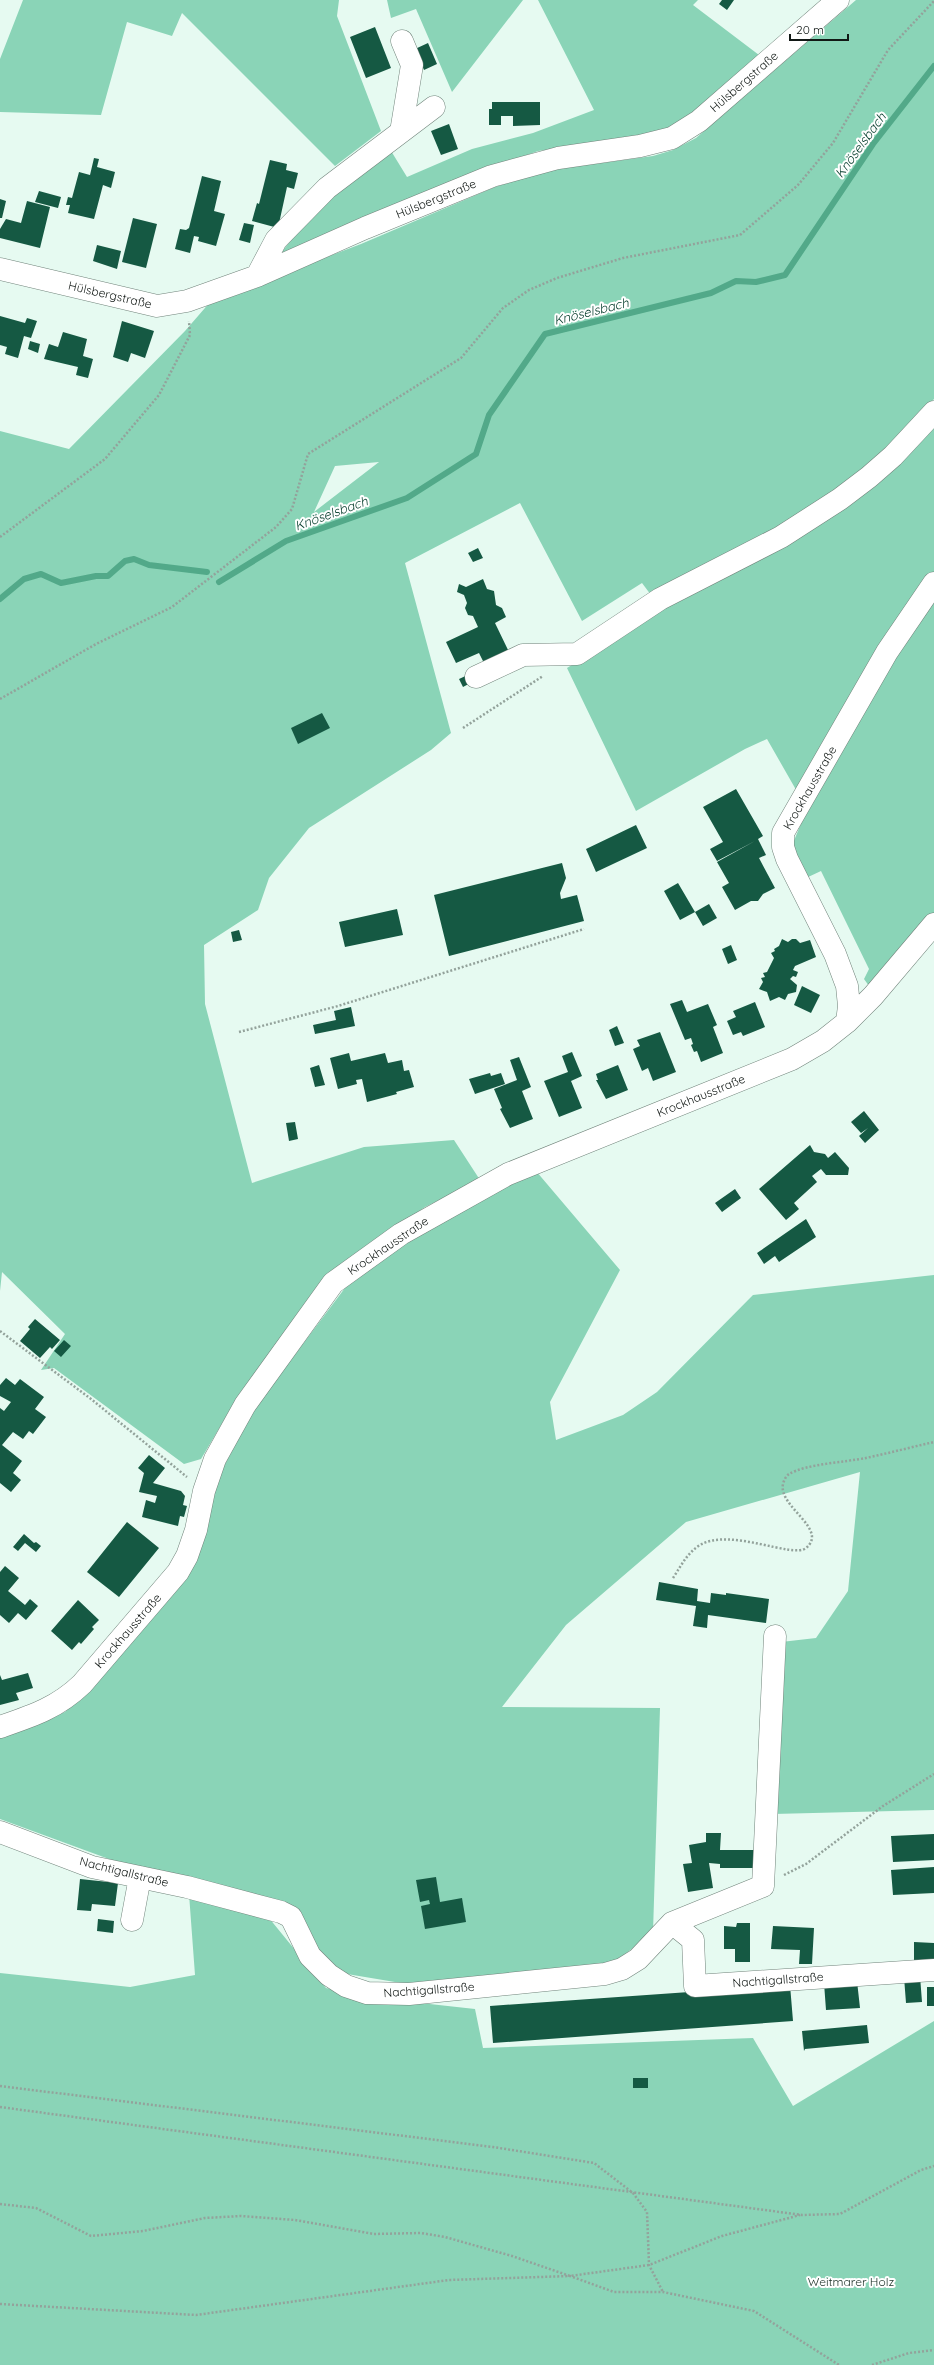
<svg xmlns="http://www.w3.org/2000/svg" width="934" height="2365" font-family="Quicksand,sans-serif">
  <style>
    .green { fill: #8ad4b7; fill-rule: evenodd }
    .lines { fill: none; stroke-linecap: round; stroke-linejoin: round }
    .stream { stroke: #52a989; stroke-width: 6 }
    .building { fill: #155943 }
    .minor-casing { stroke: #71847b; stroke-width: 23 }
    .path { stroke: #93a29b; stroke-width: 2.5; stroke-dasharray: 2 2; stroke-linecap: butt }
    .minor { stroke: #fff; stroke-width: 22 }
    .labels { text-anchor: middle; stroke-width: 4; stroke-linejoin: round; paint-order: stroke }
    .street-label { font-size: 12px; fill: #111815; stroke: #fff }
    .park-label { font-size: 12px; fill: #1a2f26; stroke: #fff }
    .water-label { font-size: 13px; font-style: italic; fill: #09402f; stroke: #fff }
  </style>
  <rect width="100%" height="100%" fill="#e6faf1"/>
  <path class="green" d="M23,0h316l-2,16 44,115 -46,35 -153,-153 -10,23 -45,-14 -26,93 -101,-3v-53z
    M387,0h136l-71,92 -36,-83 -25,9z
    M538,0h160l-5,5 66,50 -73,67 -28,12 -120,17 -49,18 -210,86 52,-63 57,-46 19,31 65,-28 61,-16 61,-23z
    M856,0h78v399l-95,96 -185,104 -12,-16 -60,38 -62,-118 -115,60 46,170 -20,17 -122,78 -40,50 -11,32 -54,35 1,59 47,179 112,-36 90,-7 26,40 -55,27 -99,70 -86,116 -39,66 -17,5 -130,-96 -13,2 24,-36 -63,-62 -2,19v-860l69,18 116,-118 26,-30 150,-57 134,-57 41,-13 29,-6 88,-12 20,-6 23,-12zM379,462l-65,50 21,-46z
    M934,416v501l-65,69 -5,-7 5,-10 -48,-98 -15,7 -15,-30 16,-39 -40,-70 -22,10 -109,62 -69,-143 59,-37 38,-29 115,-56z
    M536,1171l84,99 -70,132 6,38 67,-25 34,-23 96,-97 181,-20v535l-161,4 8,-172 35,-4 32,-47 12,-119 -174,50 -120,103 -64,82 158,1 -7,224 -43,34 -197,19 -78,-13 -46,-64 -161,-42 -128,-47v-83l65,-24 101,-109 47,-116 41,-78 94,-125 82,-58z
    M189,1894l80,24 57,70 40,9 109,12 8,39 270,-10 40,68 141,-85v344h-934v-392l130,14 65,-12z"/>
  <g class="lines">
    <path class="stream" d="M219,582l67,-41 121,-43 69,-44 13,-39 56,-81 166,-41 25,-12 20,1 29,-7 88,-131 61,-78
      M0,599l24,-20 17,-5 20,9 35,-7h12l17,-15 9,-2 15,6 58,7"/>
  </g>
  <path class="building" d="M722,0h12l-7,10 -8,-6z
    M375,27l16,41 -25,10 -16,-41z
    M428,43l9,21 -13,6 -9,-21z
    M492,102h48v23l-27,1v-10h-12v9h-12v-16h3z
    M449,124l9,25 -17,6 -10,-24z
    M94,158l5,1 -2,8 18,5 -4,16 -8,-3 -9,34 -26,-6 2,-8h-4l2,-8 4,1 7,-26 11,3z
    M270,160l17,4 -1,6 12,3 -4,16 -7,-2 -9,41 -26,-7 5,-18 2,1z
    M202,176l19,5 -7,30 11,3 -9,32 -18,-5 1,-4 -5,-1 -4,17 -15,-4 5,-20 6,1 3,-2z
    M39,191l22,6 -3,11 -23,-6z
    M0,199l6,2 -4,17h-2z
    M27,201l23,6 -10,41 -40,-10v-9l6,-10 15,4z
    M133,218l24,6 -11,44 -24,-6z
    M244,223l10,2 -4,18 -11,-3z
    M97,245l24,6 -4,18 -24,-8z
    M0,316l25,7 2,-5 10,3 -6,17 -7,-2 -6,22 -13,-4 2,-7 -7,-2z
    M122,321l32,10 -9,27 -14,-5 -3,9 -15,-5z
    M63,332l24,7 -4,17 10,3 -5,19 -12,-3 2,-8 -34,-8 5,-15 9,3z
    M30,341l10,3 -2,9 -10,-4z
    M478,548l5,10 -10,4 -5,-9z
    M483,579l4,10 7,2 2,14 6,3 4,9 -11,6 14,29 -25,11 -5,-10 -23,10 -10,-21 32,-15 -5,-11 -5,-1 -3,-7 2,-5 -3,-8 -7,-3 2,-8 7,3z
    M472,673l4,7 -13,7 -4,-8z
    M322,713l8,15 -32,16 -7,-16z
    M736,789l27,47 -5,3 8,16 -7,3 16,30 -12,6 -5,7h-7l-16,9 -13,-23 7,-4 -12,-21 38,-21 -38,20 -7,-12 13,-7 -20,-35z
    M636,825l11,23 -51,24 -10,-23z
    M562,863l4,15 -6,15 1,6 16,-4 7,26 -135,35 -15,-61z
    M678,883l17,29 -15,8 -16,-29z
    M709,904l8,14 -14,8 -8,-14z
    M397,909l6,26 -58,12 -6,-25z
    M239,930l3,10 -9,2 -2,-10z
    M782,939l6,3 4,-3h4l4,4 10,-3 6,17 -21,9 -2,4 5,2 -2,5 -3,-1 -3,3 7,6 -1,7 -8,2 -3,6 -6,-3 -9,4 -3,-9 -8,-3 4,-7 -2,-4 4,-1 -2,-4 4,-1 7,-14 -3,-5 4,-2 -1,-2 5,-3z
    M731,945l6,15 -9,4 -6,-15z
    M802,986l18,9 -9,18 -17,-8z
    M682,1000l5,12 21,-8 9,21 -4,2 10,26 -22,9 -4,-11 -3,1 -3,-7 2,-1 -2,-6 -6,2 -15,-36z
    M755,1002l10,25 -22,9 -2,-4 -8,3 -6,-14 9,-4 -3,-6z
    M351,1007l4,19 -40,8 -2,-9 23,-5 -2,-9z
    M617,1026l7,17 -9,3 -6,-16z
    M660,1032l16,40 -23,9 -5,-13 -6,3 -9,-22 7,-3 -3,-6z
    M572,1052l10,24 -11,5 11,27 -23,9 -15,-36 24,-9 -6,-16z
    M349,1053l2,8 34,-8 3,10 14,-3 2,11 5,-1 5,17 -18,5 1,2 -30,8 -5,-23 -6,1 1,4 -19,5 -8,-31z
    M519,1057l12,30 -9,4 11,28 -23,9 -10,-19 2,-1 -8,-19 23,-9 -7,-20z
    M319,1065l6,20 -10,2 -5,-19z
    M618,1065l10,25 -22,9 -10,-19h2l-2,-6z
    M490,1073l1,3 10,-3 4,11 -30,10 -6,-15z
    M864,1111l15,19 -14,13 -6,-7 9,-8 -7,5 -10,-11z
    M295,1122l3,17 -9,2 -3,-18z
    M810,1145l4,7 11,2 3,4 7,-6 14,16 -1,7h-22l-5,-6 -9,7 5,6 -23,21 5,6 -13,11 -27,-31z
    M735,1189l6,9 -19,14 -7,-9z
    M806,1219l10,18 -37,25 -4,-6 -11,8 -7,-11z
    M35,1319l25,21 -8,9 -2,-2 -10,11 -20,-17 10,-12 -2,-2z
    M64,1340l7,6 -10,11 -7,-6z
    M6,1378l9,7 5,-6 24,18 -9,12 11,8 -13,17 -4,-3 -6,8 -10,-7 -11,13 20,16 -9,12 8,7 -10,12 -11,-9v-75l4,3 7,-9 -11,-6v-11z
    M149,1455l16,13 -12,15 28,8 4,5 -2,9 4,1 -3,11 -4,-1 -2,10 -36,-9 4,-17 9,3 2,-7 -18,-4 5,-19 -6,-5z
    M127,1522l32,26 -40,49 -32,-25z
    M24,1534l10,9 2,-1 5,4 -5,6 -11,-9 -7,8 -5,-4z
    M5,1566l14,12 -11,13 17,14 5,-6 8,7 -12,14 -8,-7 -9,10 -9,-8v-43z
    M659,1582l39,7 -1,12 13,2 1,-10 15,2v-2l43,6 -3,24 -58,-8 -1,13 -14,-2 3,-20 -40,-6z
    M78,1600l21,20 -7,7 2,2 -13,15 -2,-2 -7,8 -21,-19z
    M28,1673l5,15 -17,5 3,7 -19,5v-30l2,5z
    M706,1833h15l-1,17h35v18h-35v-4l-11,-1 4,25 -25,4 -5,-28 9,-1 -3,-18 17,-3z
    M934,1834v26l-41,2 -2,-26z
    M934,1867v26l-41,2 -2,-25z
    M436,1877l4,25 22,-4 4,24 -41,7 -4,-23 9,-2 -1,-4 -9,2 -4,-22z
    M80,1879l38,4 -3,23 -23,-2 -1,7 -14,-1z
    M98,1919l16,2 -1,12 -16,-2z
    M737,1923h13v39h-15v-13h-11v-23l12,1z
    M773,1926l41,2 -2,36h-13l1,-14 -29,-1z
    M914,1942l20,1v19l-20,-1z
    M920,1976l2,26 -16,1 -2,-26z
    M857,1981l3,27 -34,2 -2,-27z
    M790,1985l3,36 -300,22 -3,-37z
    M927,1987h7v19h-7z
    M867,2025l2,18 -64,6 -1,2 -2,-20z
    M633,2078h15v10h-15z"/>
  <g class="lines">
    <g class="minor-casing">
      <path id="minor" d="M401,132l11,-67 -10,-24
        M0,269l157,37 30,-5 70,-25 108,-48 127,-52 66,-18 82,-12 32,-8 27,-17 139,-121
        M257,276l19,-36 51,-52 107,-81
        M476,677l47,-22 54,-1 83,-55 121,-62 59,-38 29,-22 24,-21 41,-44
        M847,1022l26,-26 61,-72
        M0,1727c32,-11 57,-19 82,-43l96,-112 9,-16 9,-26 8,-39 11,-32 30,-54 88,-122 68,-49 107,-60 284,-115 31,-18 24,-19 2,-16 -2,-20 -12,-32 -48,-95 -4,-12v-14l104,-181 47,-69
        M0,1832l92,35 95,20 94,25 10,5 19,39 19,19 17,11 21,7 42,1 196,-20 17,-5 16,-10 34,-36 91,-37 12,-250
        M132,1920l8,-43
        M672,1923l21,17 2,46 239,-16"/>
    </g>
    <path class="path" d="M0,537l105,-78 54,-64 31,-60 -1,-14
      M0,699l96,-55 76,-37 104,-80 16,-18 16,-55 153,-96 42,-50 26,-18 28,-12 66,-20 117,-23 58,-50 35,-42 55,-93 46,-49
      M463,728l80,-52
      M239,1032l99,-26 246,-77
      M0,1331l91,68 96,78
      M673,1578c8,-12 14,-25 27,-33 30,-18 93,14 106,3 23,-19 -28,-41 -23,-64 1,-4 3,-8 6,-10 17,-10 57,-12 77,-16 23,-5 46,-11 68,-16
      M784,1875l22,-11 77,-58 51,-32
      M0,2086l493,61 101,16 39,30 14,19 2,53 14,27
      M0,2107l802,108 38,-1 81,-44 13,-4
      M0,2204l36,4 55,28 52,-5 62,-13 36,-2 54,4 79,14 47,-1 24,4 67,19 58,20 79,-11 73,-29 78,-21
      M0,2304l196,11 253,-35 121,-4 44,16h49l91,19 85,54
      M872,2365l37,-12 25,-3"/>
    <use href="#minor" class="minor"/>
  </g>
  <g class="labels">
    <g class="street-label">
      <text transform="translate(744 82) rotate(-41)" y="4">Hülsbergstraße</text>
      <text transform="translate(436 199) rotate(-22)" y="4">Hülsbergstraße</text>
      <text transform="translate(110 295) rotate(13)" y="4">Hülsbergstraße</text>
      <text transform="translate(810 788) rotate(-60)" y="4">Krockhausstraße</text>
      <text transform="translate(701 1096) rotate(-22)" y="4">Krockhausstraße</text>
      <text transform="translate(388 1246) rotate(-34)" y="4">Krockhausstraße</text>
      <text transform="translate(128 1631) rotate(-49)" y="4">Krockhausstraße</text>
      <text transform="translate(124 1872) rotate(14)" y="4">Nachtigallstraße</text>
      <text transform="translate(778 1980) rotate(-4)" y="4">Nachtigallstraße</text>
      <text transform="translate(429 1990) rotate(-4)" y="4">Nachtigallstraße</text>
    </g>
    <g class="park-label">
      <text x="851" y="2286">Weitmarer Holz</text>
    </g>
    <g class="water-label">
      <text transform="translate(860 145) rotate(-54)" y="5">Knöselsbach</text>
      <text transform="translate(591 311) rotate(-14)" y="5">Knöselsbach</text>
      <text transform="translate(331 513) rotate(-20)" y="5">Knöselsbach</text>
    </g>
  </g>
  <path d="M790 34v6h58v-6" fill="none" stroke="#111815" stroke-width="2"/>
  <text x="796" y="34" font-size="12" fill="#111815" stroke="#ffffff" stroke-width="3" paint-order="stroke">20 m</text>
</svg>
